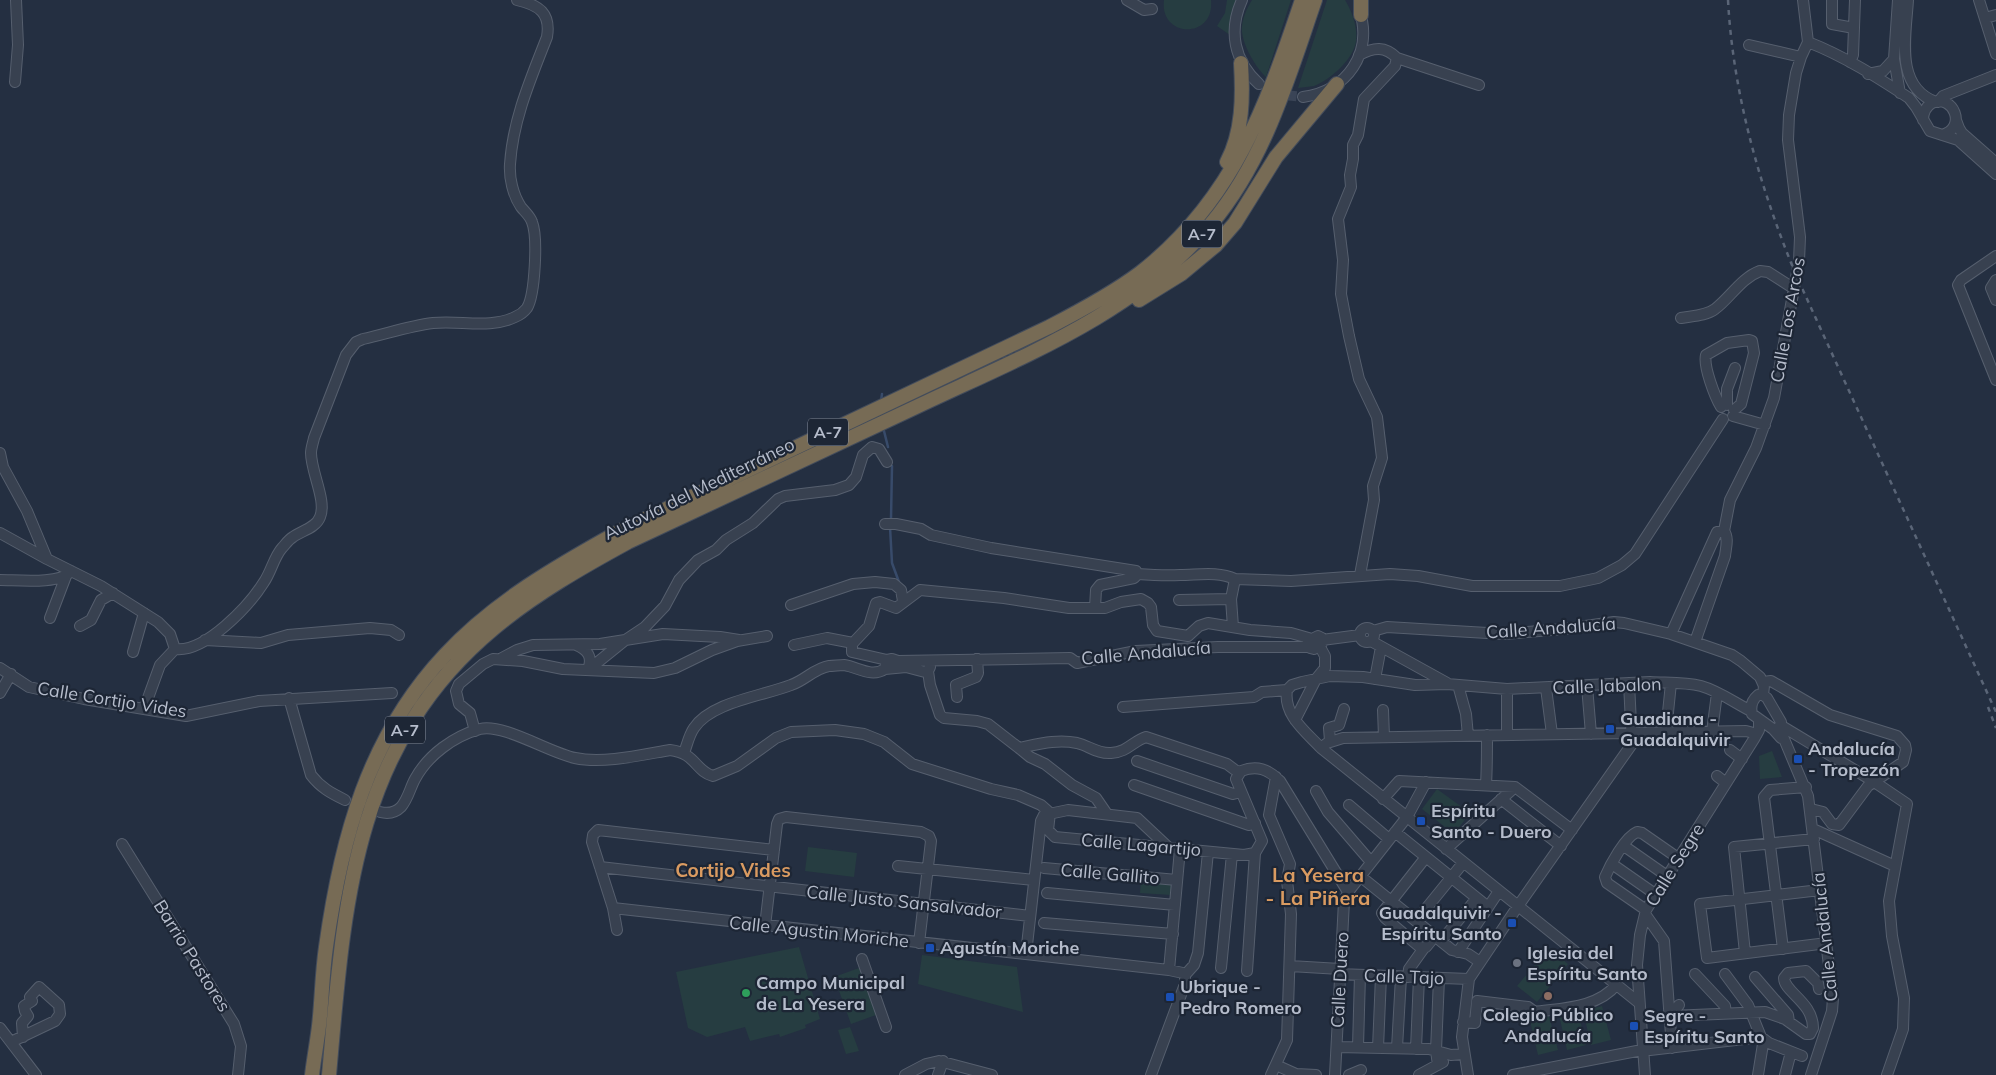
<svg xmlns="http://www.w3.org/2000/svg" width="1996" height="1075" font-family="Mulish,sans-serif">
  <style>
    .green { fill: #263d41 }
    .lines { fill: none; stroke-linecap: round; stroke-linejoin: round }
    .stream { stroke: #384b6a; stroke-width: 2.5 }
    .minor-tunnel { stroke: #3a4456; stroke-width: 10; stroke-dasharray: 10 5; stroke-linecap: butt }
    .minor-casing { stroke: #565f6e; stroke-width: 12 }
    .highway-casing { stroke: #434c5b; stroke-width: 16 }
    .minor { stroke: #384150; stroke-width: 10 }
    .highway { stroke: #776b55; stroke-width: 14 }
    .rail { stroke: #5a6577; stroke-width: 2.5; stroke-dasharray: 5 5; stroke-linecap: butt }
    .transit-dot { fill: #1a4fb4; stroke: #1d2635; stroke-width: 2 }
    .worship-dot { fill: #6b7280; stroke: #1d2635; stroke-width: 2 }
    .leisure-dot { fill: #2e9e5b; stroke: #1d2635; stroke-width: 2 }
    .education-dot { fill: #8d6e63; stroke: #1d2635; stroke-width: 2 }
    .labels { text-anchor: middle; stroke-width: 4.5; stroke-linejoin: round; paint-order: stroke }
    .shield { fill: #1d2635; stroke: #878f9e; stroke-width: 1 }
    .shield-label { font-size: 16px; font-weight: bold; fill: #b5bccb }
    .street-label { font-size: 18px; fill: #b5bccb; stroke: #1d2635 }
    .poi-label { font-size: 18px; font-weight: bold; fill: #b5bccb; stroke: #1d2635; text-anchor: start }
    .neighbourhood-label { font-size: 19px; font-weight: bold; fill: #da9b61; stroke: #1d2635 }
    .quarter-label { font-size: 20px; font-weight: bold; fill: #da9b61; stroke: #1d2635 }
  </style>
  <rect width="100%" height="100%" fill="#242f41"/>
  <path class="green" d="M1164,0h47c4,40 -52,38 -47,0z
    M1227,0h11l-7,19 -1,16 -13,-9 8,-13z
    M1252,0h39l-25,77c-11,-10 -26,-36 -24,-51 1,-9 5,-18 10,-26z
    M1327,0h18c7,11 13,28 11,41 -2,18 -26,39 -42,45 -5,1 -11,1 -16,2z
    M1772,751l10,26 -22,2 -1,-23z
    M1437,789l33,24 -16,21 -32,-25z
    M808,847l49,6 -3,24 -49,-6z
    M1141,881l29,3 2,2 -1,9 -31,-2z
    M799,947l21,72 -15,6 1,3 -26,9 -1,-3 -29,7 -5,-14 -38,10 -19,-9 -12,-56z
    M1549,948l19,16 -31,38 -20,-16z
    M922,955l95,12 6,45 -105,-28z
    M859,968l17,47 -25,9 -17,-47z
    M1602,1006l9,34 -20,5 -8,-34z
    M1578,1011l8,34 -19,5 -8,-35z
    M1549,1016l9,34 -20,5 -8,-34z
    M850,1027l9,24 -13,3 -8,-24z"/>
  <g class="lines">
    <path class="stream" d="M881,401l1,-7
      M883,427l5,20
      M891,519l1,-53
      M890,527l2,36 7,19"/>
    <path class="minor-tunnel" d="M1259,84l25,11 19,2"/>
    <g class="minor-casing">
      <path id="minor" d="M1127,0l17,10 8,-1
        M1242,0c-14,31 -8,61 17,84
        M1832,0v24l22,4
        M1898,0l-4,59 6,34
        M1908,0c-2,35 -14,87 28,102
        M1979,0l17,54
        M1985,18l11,-3
        M1808,42c36,14 69,35 101,56l7,9 14,24 28,9 38,34
        M1749,45l52,12
        M1359,55c15,-8 26,-9 38,3l82,27
        M1850,62l3,-7 2,-55
        M1868,74l15,-3 11,-12
        M15,82l3,-37 -2,-45
        M1303,97c44,-6 71,-44 56,-88
        M1938,102l5,-6 53,-21
        M1923,120c0,-7 2,-13 9,-17 21,-10 36,25 10,32
        M1956,120l3,8 3,5 34,30
        M1996,256l-35,24 -3,5 38,95
        M1996,280l-5,8 5,12
        M1681,318c10,-2 25,-2 34,-9 15,-11 26,-31 45,-38l8,1 25,16
        M1727,405v-16l8,-21
        M1721,407c-6,-10 -18,-41 -15,-52l21,-12 22,-3 3,1 2,12 -13,51 -7,6
        M1733,416l32,9
        M0,453l3,14 24,44 20,48 54,27 57,36 12,12 5,15 -15,16 -16,44
        M885,524h11l25,5 10,6 60,13 145,23 1,4 -3,3 -34,7 -4,5 -1,18
        M0,533l47,26
        M1137,574c14,1 29,2 43,1 18,0 38,-4 55,4l56,2 99,-7 28,2 54,10h88l38,-8 24,-13 13,-11 88,-135
        M1360,575l14,-75 -1,-14 9,-28 -5,-41 -18,-38 -10,-43 -8,-42 2,-34 -5,-41 13,-32 -1,-12 3,-16v-14l5,-10 6,-36 31,-33 2,-8
        M0,580c17,0 60,5 71,-9
        M1179,600l52,-1
        M791,605l62,-21 22,-2 19,2 7,6 2,11
        M50,618l16,-42
        M80,626l11,-6 10,-20 12,-7
        M1233,627l-2,-28 4,-20
        M1360 635a7 7 0 1 1 14 0a7 7 0 1 1-14 0Z
        M1373,631l14,-4 117,7 60,-5 50,-7 10,1 47,11 61,21 9,6 19,16 4,9 -1,9
        M1671,634l46,-102 7,-1
        M1318,636l4,2v5l-8,6 -4,-1 -2,-3v-4z
        M205,640l56,3 27,-8 82,-7 21,2 8,5
        M1322,640l38,-5
        M1371,641l76,42
        M1695,642l30,-86c1,-9 4,-18 -1,-25l6,-31 26,-52 18,-50 25,-137 1,-24 -12,-97 1,-25 7,-42 5,-16 7,-15 -5,-42
        M852,643v9l35,8
        M576,645c12,5 17,12 12,25l36,-29 21,-14 20,-21 14,-26 19,-20 18,-10 10,-10 27,-17 25,-24 7,-3 50,-6 14,-5 7,-8 7,-22 9,-8 7,2 8,13
        M794,645l33,-7 26,5 16,-17 7,-23 4,-1 16,6 24,-18 84,8 65,10h36l16,-6 20,-3 7,4 3,4 2,18 4,6 31,5 11,-10 9,-3 42,7 41,3 21,6
        M175,649c30,4 74,-43 89,-67 7,-10 10,-25 18,-34 3,-3 6,-8 11,-11 8,-6 23,-9 27,-20 7,-16 -9,-45 -9,-64 0,-5 2,-10 3,-15l32,-83 10,-13 7,-3c23,-5 46,-13 70,-16 26,-3 58,6 82,-6 5,-2 9,-5 12,-9 8,-13 11,-71 5,-86 -2,-6 -7,-10 -11,-15 -8,-12 -12,-29 -11,-43 3,-45 21,-86 37,-127 4,-24 -8,-32 -30,-37
        M133,652l11,-39
        M502,658l15,-8 16,-5 67,-1 63,-10 57,3 19,3
        M0,668l29,19 55,12 102,17 73,-15 133,-8
        M885,669l21,-2 19,5 3,-1 2,-4
        M928,671l2,14 10,30 4,3 33,3 11,3 31,24c20,-4 38,-9 58,-5 12,3 21,11 34,10 17,-1 22,-12 35,-16l81,27 12,9
        M1375,679l6,-32
        M1763,682l8,-1 59,34 67,21 8,9 1,5 -3,12 -35,24 -29,39 -7,-1 -9,-12 -12,-3
        M1458,685l8,29 2,22
        M1587,686l4,48
        M1546,688l6,46
        M1507,689v46
        M1287,690c-4,25 19,42 34,58l317,254
        M0,693l11,-19
        M1763,695h-5c-6,5 -8,11 -6,19l21,15 8,9
        M1763,695l4,3 14,24 -1,4 -3,3
        M957,697l-1,-12 20,-8 2,-4 -1,-14
        M289,698l22,77c10,13 20,18 34,25
        M1123,707l131,-10 8,-5 25,-2 5,-5 10,-3 28,-6 33,1 52,8 32,-1 60,5 143,-7c17,1 35,0 51,4 18,5 34,17 50,25
        M1383,710l1,27
        M1295,720l21,-41 9,-11v-12l-6,-11
        M1780,725l93,56 34,23 -18,97 3,35 12,62 -1,31 -16,46
        M1779,727l29,69 25,202 -1,13 -21,64
        M475,731l-5,-18 -11,-9 -3,-13 3,-7 24,-20 10,-5 30,2 40,8 91,4 21,-5 37,-18 25,-9 30,-5
        M1666,732l5,-49
        M1712,732l5,-39
        M1330,741l-1,-13 10,-3 5,-16
        M1019,748l11,9 15,7 27,21 24,13 11,16
        M1321,748l6,-5 16,-5 403,-7 11,3
        M1730,750l12,9
        M684,753c3,-8 5,-18 10,-25 17,-26 69,-32 97,-43 13,-4 24,-17 38,-19 4,0 11,-1 15,-1 14,2 27,13 41,4l2,-9 5,-1 6,2 172,-3 7,5 59,-12 82,-4h91
        M1137,761l96,33 8,-2
        M1717,776l9,7
        M1134,785l115,40 6,-2
        M1486,785c1,-17 1,-32 1,-50
        M1316,791l12,21 43,50
        M1383,799l16,-18 116,6 57,43
        M1501,799l60,47
        M1349,805l40,34
        M380,812c8,2 15,1 21,-5 7,-8 9,-19 14,-28 13,-24 39,-43 65,-50 23,-6 70,24 95,29 28,6 66,-3 95,-8 26,3 25,21 43,26l24,-10 39,-28 15,-6 44,-2 29,4 20,8 28,22 79,25 27,6 23,10 9,8
        M1050,813l-2,17 7,7 189,18 11,-2
        M1813,829l82,37
        M1395,832l93,75
        M122,844l112,180 7,22 -3,29
        M1624,846l43,30
        M1446,849l69,-62
        M1255,853l7,-12 -26,-62 5,-8c16,-6 27,-2 39,10l68,111
        M1426,857l-44,56 3,5 36,30 5,-1 9,-11
        M1612,864l43,30
        M898,866l136,14
        M600,867l430,49
        M1044,868l133,12
        M1360,876l92,74 16,4 12,8
        M1820,890l-120,14 7,54 120,-15
        M1047,893l128,12
        M613,908l556,62 14,3 2,2
        M1646,910l-39,-27 -2,-6c5,-12 20,-40 32,-45l5,1 36,25
        M1645,914l19,27 8,107
        M1416,921l47,-58
        M1044,923l129,11
        M765,926l12,-102 2,-5 7,-2 135,15 8,4 2,5 -12,102
        M617,930l-4,-22 -21,-66 1,-7 5,-5 176,20
        M1441,941l36,-43
        M1783,949l-19,-152 6,-7 36,-3
        M1458,952l41,-61
        M1745,953l-11,-106 80,-8
        M1026,954l15,-133 3,-6 24,-5 69,8 32,30
        M862,959l24,68
        M1290,966l50,3
        M1221,968l11,-114
        M1169,970l11,-121
        M1247,971l8,-118
        M1339,974l130,5
        M1695,974l30,32 1,7
        M1725,974l23,31 13,32 2,7 -5,31
        M1185,975l9,-10 4,-12 10,-101
        M1408,977l1,-8 15,-21
        M1755,977l33,38 1,7
        M1670,1016l95,-4 20,7 21,15h4l3,-6c0,-26 -29,-36 -29,-50l4,-5 18,-2 12,12 1,6
        M1670,1016l9,-11
        M1463,1022l12,1 2,-22 51,6 7,5c28,-4 63,-4 82,-28
        M0,1028l36,47
        M11,1042l44,-21 5,-7 -1,-9 -20,-18 -9,10 2,4 -8,5 1,5 3,5 -6,7 1,14
        M1337,1047l92,2 22,6 12,-1
        M1358,1047l2,-72
        M1378,1048l3,-72
        M1397,1048l4,-71
        M1416,1049l3,-72
        M1276,1065l20,9 20,1
        M1438,1065l-2,-14 3,-73
        M905,1075l21,-11 13,-3 53,14
        M938,1075l5,-14
        M1151,1075l34,-91v-9
        M1271,1075l16,-35 4,-126 -4,-33 3,-17 -21,-49 7,-38
        M1335,1075l9,-174 4,-9 59,-75 19,-35
        M1349,1075l12,-5
        M1419,1075l24,-13
        M1468,1075l-6,-38 7,-58 49,-73 114,-162 -3,-61
        M1513,1075l129,-25h8l111,-13 8,6 33,13
        M1645,1075l-8,-110 3,-30 6,-25 108,-171 5,-9v-10
        M1785,1075l6,-23"/>
    </g>
    <g class="highway-casing">
      <path id="highway" d="M1361,0v15
        M1227,162c16,-30 16,-66 14,-99
        M1139,300l42,-26 35,-29 19,-22 41,-66 61,-73
        M312,1075c2,-17 5,-32 7,-49 3,-26 3,-52 7,-79 15,-108 42,-210 119,-292 49,-53 112,-89 175,-124l429,-204c31,-16 63,-33 91,-54 93,-72 126,-166 162,-273
        M329,1075c15,-170 23,-329 165,-447 41,-34 88,-61 134,-86 96,-45 192,-90 288,-135 103,-49 219,-93 295,-183 54,-64 77,-146 104,-224"/>
    </g>
    <use href="#minor" class="minor"/>
    <use href="#highway" class="highway"/>
    <path class="rail" d="M1728,0c5,94 32,188 68,275l200,437
      M1988,707l8,21"/>
  </g>
  <g class="transit-dot">
    <rect x="1605" y="724" width="10" height="10" rx="2.5"/>
    <rect x="1793" y="754" width="10" height="10" rx="2.5"/>
    <rect x="1416" y="816" width="10" height="10" rx="2.5"/>
    <rect x="1507" y="918" width="10" height="10" rx="2.5"/>
    <rect x="925" y="943" width="10" height="10" rx="2.5"/>
    <rect x="1165" y="992" width="10" height="10" rx="2.5"/>
    <rect x="1629" y="1021" width="10" height="10" rx="2.5"/>
  </g>
  <circle class="worship-dot" cx="1517" cy="963" r="5"/>
  <circle class="leisure-dot" cx="746" cy="993" r="5"/>
  <circle class="education-dot" cx="1548" cy="996" r="5"/>
  <g class="labels">
    <g class="shield">
      <rect x="1182" y="220.5" width="40" height="27" rx="4"/>
      <rect x="808" y="418.5" width="40" height="27" rx="4"/>
      <rect x="385" y="716.5" width="40" height="27" rx="4"/>
    </g>
    <g class="shield-label">
      <text x="1202" y="240">A-7</text>
      <text x="828" y="438">A-7</text>
      <text x="405" y="736">A-7</text>
    </g>
    <g class="street-label">
      <text transform="translate(1788 320) rotate(-80)" y="6">Calle Los Arcos</text>
      <text transform="translate(699 489) rotate(-26)" y="6">Autovía del Mediterráneo</text>
      <text transform="translate(1551 628) rotate(-4)" y="6">Calle Andalucía</text>
      <text transform="translate(1146 653) rotate(-5)" y="6">Calle Andalucía</text>
      <text transform="translate(1607 686) rotate(-2)" y="6">Calle Jabalon</text>
      <text transform="translate(112 700) rotate(9)" y="6">Calle Cortijo Vides</text>
      <text transform="translate(1141 845) rotate(5)" y="6">Calle Lagartijo</text>
      <text transform="translate(1675 865) rotate(-58)" y="6">Calle Segre</text>
      <text transform="translate(1110 874) rotate(5)" y="6">Calle Gallito</text>
      <text transform="translate(904 902) rotate(6)" y="6">Calle Justo Sansalvador</text>
      <text transform="translate(819 932) rotate(6)" y="6">Calle Agustin Moriche</text>
      <text transform="translate(1825 937) rotate(-96)" y="6">Calle Andalucía</text>
      <text transform="translate(192 956) rotate(58)" y="6">Barrio Pastores</text>
      <text transform="translate(1404 977) rotate(2)" y="6">Calle Tajo</text>
      <text transform="translate(1340 980) rotate(-87)" y="6">Calle Duero</text>
    </g>
    <g class="poi-label">
      <text x="1620" y="725">Guadiana -<tspan x="1620" dy="21">Guadalquivir</tspan></text>
      <text x="1808" y="755">Andalucía<tspan x="1808" dy="21">- Tropezón</tspan></text>
      <text x="1431" y="817">Espíritu<tspan x="1431" dy="21">Santo - Duero</tspan></text>
      <text x="1502" y="919" text-anchor="end">Guadalquivir -<tspan x="1502" dy="21">Espíritu Santo</tspan></text>
      <text x="940" y="954">Agustín Moriche</text>
      <text x="1527" y="959">Iglesia del<tspan x="1527" dy="21">Espíritu Santo</tspan></text>
      <text x="756" y="989">Campo Municipal<tspan x="756" dy="21">de La Yesera</tspan></text>
      <text x="1180" y="993">Ubrique -<tspan x="1180" dy="21">Pedro Romero</tspan></text>
      <text x="1548" y="1021" text-anchor="middle">Colegio Público<tspan x="1548" dy="21">Andalucía</tspan></text>
      <text x="1644" y="1022">Segre -<tspan x="1644" dy="21">Espíritu Santo</tspan></text>
    </g>
    <g class="neighbourhood-label">
      <text x="733" y="877">Cortijo Vides</text>
    </g>
    <g class="quarter-label">
      <text x="1318" y="882">La Yesera<tspan x="1318" dy="23">- La Piñera</tspan></text>
    </g>
  </g>
</svg>
